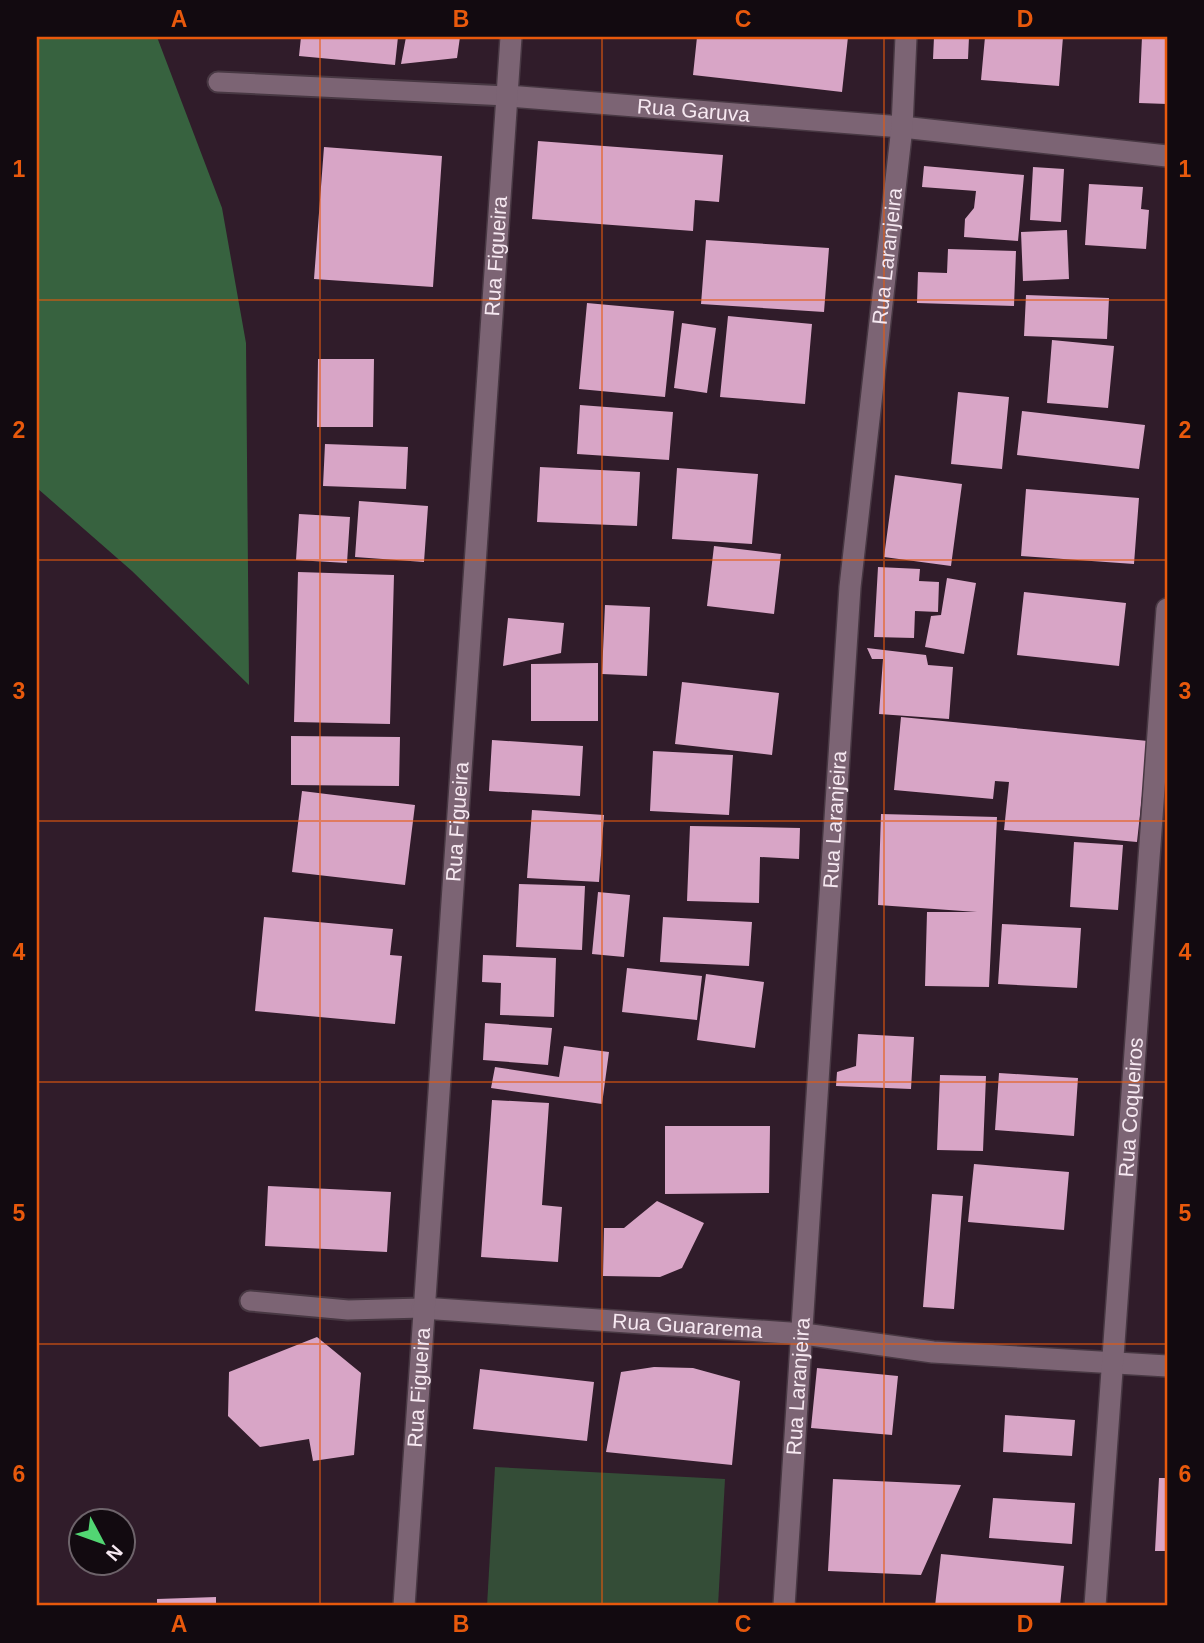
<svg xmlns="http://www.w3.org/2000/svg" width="1204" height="1643" font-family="Helvetica,sans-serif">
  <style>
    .green { fill: #344d37 }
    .forest { fill: #37623f }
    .building { fill: #d8a5c6 }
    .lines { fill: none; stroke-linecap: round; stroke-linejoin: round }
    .lane-casing { stroke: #483843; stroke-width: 23 }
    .street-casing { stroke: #483843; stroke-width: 24 }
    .lane { stroke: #7c6474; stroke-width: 19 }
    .street { stroke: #7c6474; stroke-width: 21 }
    .grid { fill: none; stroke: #e8590c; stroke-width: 2; stroke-opacity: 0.55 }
    .labels { text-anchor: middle; stroke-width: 7; stroke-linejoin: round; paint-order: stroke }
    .street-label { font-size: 21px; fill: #f6e8f1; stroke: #120a10 }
    .neatline { fill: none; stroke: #e8590c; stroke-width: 2.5 }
    .grid-label { font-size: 23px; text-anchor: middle; font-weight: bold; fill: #e8590c }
  </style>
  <rect width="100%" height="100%" fill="#301c2a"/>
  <path class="green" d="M495,1467l230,12 -7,127h-231z"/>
  <path class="forest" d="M37,37h120l65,171 24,135 3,342 -117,-114 -95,-83z"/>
  <path class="building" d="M301,37h97l-3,28 -96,-9z
    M406,37h54l-3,21 -56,6z
    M697,37h151l-6,55 -149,-17z
    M934,37h35l-1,22h-35z
    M985,37h78l-4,49 -78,-6z
    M1142,37h25v67l-28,-1z
    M538,141l185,14 -4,47 -24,-2 -2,31 -161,-12z
    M324,147l118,9 -9,131 -119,-8z
    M924,166l100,9 -6,66 -54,-4 1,-18 9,-11 2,-17 -54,-4z
    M1033,167l31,2 -3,53 -31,-2z
    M1089,184l54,3 -2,22 8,1 -3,39 -61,-4z
    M1067,230l2,49 -46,2 -2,-49z
    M706,240l123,8 -5,64 -123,-8z
    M948,249l68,2 -2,55 -97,-3 1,-31 29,1z
    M1026,295l83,3 -2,41 -83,-3z
    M587,303l87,8 -9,86 -86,-8z
    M728,316l84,8 -7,80 -85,-7z
    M682,323l34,5 -9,65 -33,-5z
    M1052,340l62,6 -6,62 -61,-5z
    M318,359h56l-1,68h-56z
    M958,392l51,5 -7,72 -51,-5z
    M580,405l93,7 -4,48 -92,-6z
    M1022,411l123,14 -6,44 -122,-14z
    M325,444l83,3 -2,42 -83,-3z
    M540,467l100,5 -3,54 -100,-4z
    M677,468l81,6 -6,70 -80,-5z
    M895,475l67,9 -11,82 -67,-9z
    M1026,489l113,9 -5,66 -113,-8z
    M359,501l69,5 -4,56 -69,-5z
    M299,514l51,3 -3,46 -51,-3z
    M714,546l67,8 -7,60 -67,-8z
    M878,567l42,2 -1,12 20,1 -1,30 -23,-1 -1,27 -40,-1z
    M298,572l96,3 -4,149 -96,-2z
    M947,578l29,5 -12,71 -39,-7 6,-31 10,-1z
    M1024,592l102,11 -7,63 -102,-11z
    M605,605l45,2 -3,69 -45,-2z
    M508,618l56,5 -3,30 -58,13z
    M867,648l59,7 2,10 25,2 -4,52 -70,-5 4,-55h-11z
    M598,663v58h-67v-57z
    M682,682l97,11 -7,62 -97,-11z
    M901,717l247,24 -11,101 -133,-12 5,-48 -14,-1 -2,18 -99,-9z
    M291,736l109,1 -1,49 -108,-1z
    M492,740l91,6 -3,50 -91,-5z
    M653,751l80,4 -4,60 -79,-4z
    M302,791l113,14 -10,80 -113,-13z
    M532,810l72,5 -5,67 -72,-4z
    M881,814l116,3 -8,170 -64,-1 2,-74h50l-99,-7z
    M690,826l110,2 -1,31 -39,-2 -1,46 -72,-2z
    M1074,842l49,3 -5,65 -48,-3z
    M519,884l66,2 -3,64 -66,-3z
    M598,892l32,3 -6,62 -32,-3z
    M264,917l129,12 -3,26 12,1 -7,68 -140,-13z
    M663,917l89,5 -3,44 -89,-4z
    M1002,924l79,4 -4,60 -79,-4z
    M483,955l73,3 -2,59 -54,-2 1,-32 -19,-1z
    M627,968l75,8 -5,44 -75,-8z
    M706,974l58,8 -9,66 -58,-8z
    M485,1023l67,5 -4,37 -65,-5z
    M858,1034l56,3 -3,52 -75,-3 1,-14 19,-6z
    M564,1046l45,6 -7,52 -111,-16 4,-21 64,10z
    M999,1073l79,5 -4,58 -79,-6z
    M940,1075l46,1 -3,75 -46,-1z
    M492,1100l57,3 -7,102 20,2 -4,55 -77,-5z
    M665,1126h105l-1,67 -104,1z
    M974,1164l95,8 -5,58 -96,-8z
    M268,1186l123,6 -4,60 -122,-6z
    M932,1194l31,2 -9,113 -31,-2z
    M657,1201l47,22 -22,45 -22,9 -57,-1 1,-48h20z
    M317,1337l44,36 -7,82 -41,6 -4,-22 -49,8 -32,-31 1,-44z
    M654,1367l39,1 47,13 -8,84 -126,-13 15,-80z
    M817,1368l81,8 -6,59 -81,-7z
    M480,1369l114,13 -7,59 -114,-12z
    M1005,1415l70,5 -3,36 -69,-4z
    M1159,1478h8v73h-12z
    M833,1479l128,6 -40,90 -93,-4z
    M993,1498l82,5 -3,41 -83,-6z
    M941,1554l123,12 -4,40h-125z
    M216,1597v9h-59v-7z"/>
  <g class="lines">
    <g class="lane-casing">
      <path id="lane" d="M218,82l289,14
        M250,1301l98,9 74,-2"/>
    </g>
    <g class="street-casing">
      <g id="street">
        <path id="s1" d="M507,96l395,31 265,29"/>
        <path id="s2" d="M422,1308l382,26 129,18 234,14"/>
        <path id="s3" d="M404,1606l107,-1569"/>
        <path id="s4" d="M784,1606l66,-1019 52,-460 4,-90"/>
        <path id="s5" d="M1095,1606l72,-997"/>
      </g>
    </g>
    <use href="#lane" class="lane"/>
    <use href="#street" class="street"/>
  </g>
  <path class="grid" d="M320,37v1569M602,37v1569M884,37v1569M37,300h1130M37,560h1130M37,821h1130M37,1082h1130M37,1344h1130"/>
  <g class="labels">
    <g class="street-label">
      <text dy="7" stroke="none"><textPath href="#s1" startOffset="187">Rua Garuva</textPath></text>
      <text dy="7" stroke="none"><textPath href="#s3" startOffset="1353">Rua Figueira</textPath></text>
      <text dy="7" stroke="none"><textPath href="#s4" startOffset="1354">Rua Laranjeira</textPath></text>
      <text dy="7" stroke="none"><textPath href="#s3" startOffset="786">Rua Figueira</textPath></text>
      <text dy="7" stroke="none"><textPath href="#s4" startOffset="788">Rua Laranjeira</textPath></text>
      <text dy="7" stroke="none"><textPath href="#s5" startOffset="500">Rua Coqueiros</textPath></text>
      <text dy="7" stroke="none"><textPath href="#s2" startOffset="266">Rua Guararema</textPath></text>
      <text dy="7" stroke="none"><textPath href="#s4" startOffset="220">Rua Laranjeira</textPath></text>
      <text dy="7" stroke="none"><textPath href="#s3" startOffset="219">Rua Figueira</textPath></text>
    </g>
  </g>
  <rect width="1204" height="1643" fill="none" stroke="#120a10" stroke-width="77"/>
  <g transform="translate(102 1542) rotate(131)"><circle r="33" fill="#120a10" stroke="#6d636a" stroke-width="2"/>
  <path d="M0-5L12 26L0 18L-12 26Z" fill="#52d673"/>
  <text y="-10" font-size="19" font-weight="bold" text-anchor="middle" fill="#f6e8f1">N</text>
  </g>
  <rect x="38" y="38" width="1128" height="1566" class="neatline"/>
  <g class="grid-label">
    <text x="179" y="27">A</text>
    <text x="461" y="27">B</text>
    <text x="743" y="27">C</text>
    <text x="1025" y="27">D</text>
    <text x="19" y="177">1</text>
    <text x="1185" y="177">1</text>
    <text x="19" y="438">2</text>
    <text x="1185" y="438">2</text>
    <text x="19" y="699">3</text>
    <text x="1185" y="699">3</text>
    <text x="19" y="960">4</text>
    <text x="1185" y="960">4</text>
    <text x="19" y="1221">5</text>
    <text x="1185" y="1221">5</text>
    <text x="19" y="1482">6</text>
    <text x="1185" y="1482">6</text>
    <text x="179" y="1632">A</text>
    <text x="461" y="1632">B</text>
    <text x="743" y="1632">C</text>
    <text x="1025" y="1632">D</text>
  </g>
</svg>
